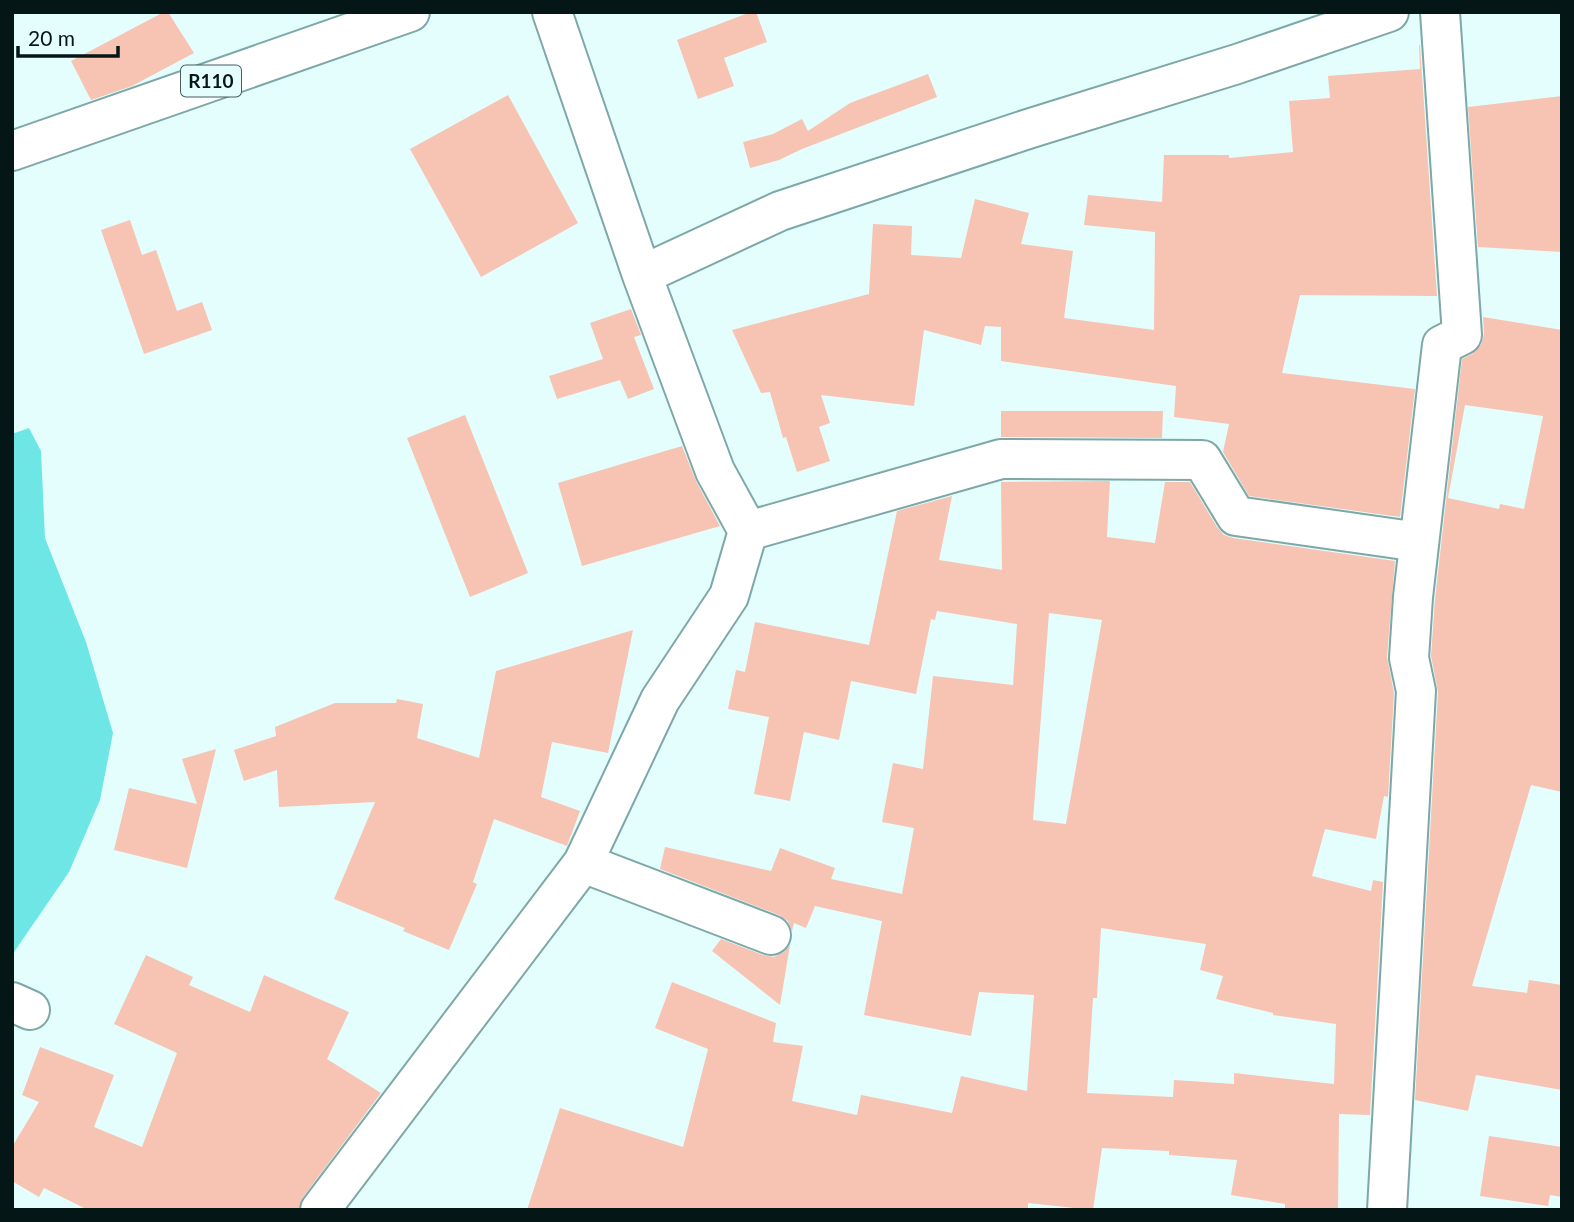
<svg xmlns="http://www.w3.org/2000/svg" width="1574" height="1222" font-family="Lato,sans-serif">
  <style>
    .water { fill: #6ee6e5 }
    .building { fill: #f7c3b3; fill-rule: evenodd }
    .lines { fill: none; stroke-linecap: round; stroke-linejoin: round }
    .minor-casing { stroke: #7da8a7; stroke-width: 42 }
    .major-casing { stroke: #7da8a7; stroke-width: 42 }
    .minor { stroke: #fff; stroke-width: 38 }
    .major { stroke: #fff; stroke-width: 38 }
    .labels { text-anchor: middle; stroke-width: 5; stroke-linejoin: round; paint-order: stroke }
    .shield { fill: #e4fefe; stroke: #485c5c; stroke-width: 2 }
    .shield-label { font-size: 19px; font-weight: bold; fill: #051616 }
  </style>
  <rect width="100%" height="100%" fill="#e4fefe"/>
  <path class="water" d="M29,428l12,23 4,87 41,104 27,91 -13,67 -31,72 -57,83v-521z"/>
  <path class="building" d="M164,12h4l26,41 -62,33 -41,14 -20,-39z
    M751,12h5l11,30 -43,16 10,28 -36,13 -21,-59z
    M1419,45h1l17,251 -137,-1 -18,78 133,16 -15,128 -151,-21 -26,-44 6,-28 -55,-7 2,-31 -175,-25v-34l-16,-1 -4,19 -57,-15 -10,76 -93,-11 9,28 -11,4 11,34 -33,11 -11,-35 -3,1 -13,-46 -9,1 -29,-63 137,-36 4,-70 39,2 -1,29 50,3 14,-59 54,14 -8,31 52,7 -9,67 90,12 1,-98 -71,-7 4,-30 74,7 2,-47h65v3l64,-6 -4,-51 41,-3 -2,-22 92,-7z
    M928,74l9,23 -135,52 -23,11 -29,8 -7,-26 30,-8 29,-15 6,12 42,-28z
    M508,95l70,128 -97,54 -71,-128z
    M1562,96v156l-84,-5 -10,-140z
    M130,220l12,35 14,-5 21,61 25,-9 10,28 -68,24 -43,-124z
    M631,309l10,26 -7,2 20,52 -26,10 -8,-19 -63,19 -8,-23 54,-17 -13,-36z
    M1483,317l79,13v462l-31,-7 -59,201 55,7 2,-13 33,5v105l-86,-15 -8,36 -53,-11 23,-408 -7,-36 4,-57 27,-240 10,-5 9,-9 3,-11zM1465,405l78,11 -19,93 -24,-5 -1,5 -51,-11z
    M1001,411h162l-1,27 -161,-1z
    M465,415l63,158 -58,24 -63,-159z
    M682,446l14,35 24,45 -138,40 -24,-83z
    M1110,481l-3,56 48,6 10,-61h25l27,45 7,8 9,3 162,23 -8,96 7,36 -6,104 -4,-1 -8,43 -51,-10 -13,47 59,15 2,-11 10,2 -13,233 -31,-1 -1,96h-53v-6l-54,-9 6,-35 -68,-5v-4l-67,-3 -9,62 -65,-7v7h-501l33,-102 123,39 25,-98 -53,-21 17,-46 104,41 -3,19 30,4 -11,55 65,14 4,-20 91,18 9,-37 66,15 7,-96 -55,-3 -8,44 -107,-21 18,-94 -67,-15 -9,22 -12,-5 -2,8 -4,-10 -9,-6 -119,-46 5,-22 106,24 9,-23 55,20 -4,11 71,15 12,-66 -32,-6 11,-59 30,6 10,-93 80,9 4,-61 -80,-13 -2,9 -4,-1 -15,75 -65,-13 -12,59 -35,-8 -14,69 -36,-7 15,-77 -41,-8 8,-39 9,2 10,-50 114,23 28,-134 55,-15 -13,64 63,10 -1,-88zM1049,613l53,7 -36,204 -33,-4zM1101,928l105,16 -6,26 23,6 -7,23 57,14v2l63,9 -2,60 -100,-11v11l-60,-4 -1,17 -86,-4 6,-95h4z
    M633,630l-25,123 -56,-11 -11,55 39,14 -13,35 -73,-27 -21,63 4,2 -28,66 -46,-19 2,-3 -71,-29 41,-97 -96,5 -2,-37 -33,11 -10,-31 42,-14 -1,-9 60,-24h61l1,-4 26,5 -6,34 62,20 17,-87z
    M216,749l-29,119 -73,-18 15,-62 68,16 -15,-45z
    M721,939l42,16 11,2 10,-5 6,-7 -10,60 -68,-54z
    M146,955l47,22 -4,8 61,27 14,-37 85,37 -22,47 54,34 -78,104 -4,13h-211l-44,-22 -5,9 -27,-16v-34l27,-45 -17,-7 18,-48 74,28 -20,52 48,20 35,-94 -63,-29z
    M1489,1136l73,11v50l-12,-2 -2,11 -68,-10z"/>
  <g class="lines">
    <g class="minor-casing">
      <path id="minor" d="M642,275l138,-64 248,-82 209,-65 152,-52
        M748,531l253,-72 201,1 34,56 183,26
        M583,863l188,72
        M12,1002l18,8
        M320,1210l263,-347 77,-163 69,-104 19,-65 -33,-60 -73,-196 -90,-263
        M1387,1210l29,-519 -7,-33 4,-61 29,-252 20,-10 -22,-323"/>
    </g>
    <g class="major-casing">
      <path id="major" d="M12,151l398,-139"/>
    </g>
    <use href="#minor" class="minor"/>
    <use href="#major" class="major"/>
  </g>
  <g class="labels">
    <rect class="shield" x="181" y="65.5" width="60" height="31" rx="5"/>
    <g class="shield-label">
      <text x="211" y="88">R110</text>
    </g>
  </g>
  <rect width="1574" height="1222" fill="none" stroke="#051616" stroke-width="28"/>
  <path d="M18 46v10h100v-10" fill="none" stroke="#051616" stroke-width="3.5"/>
  <text x="28" y="46" font-size="21" fill="#051616" stroke="#e4fefe" stroke-width="5" paint-order="stroke">20 m</text>
</svg>
